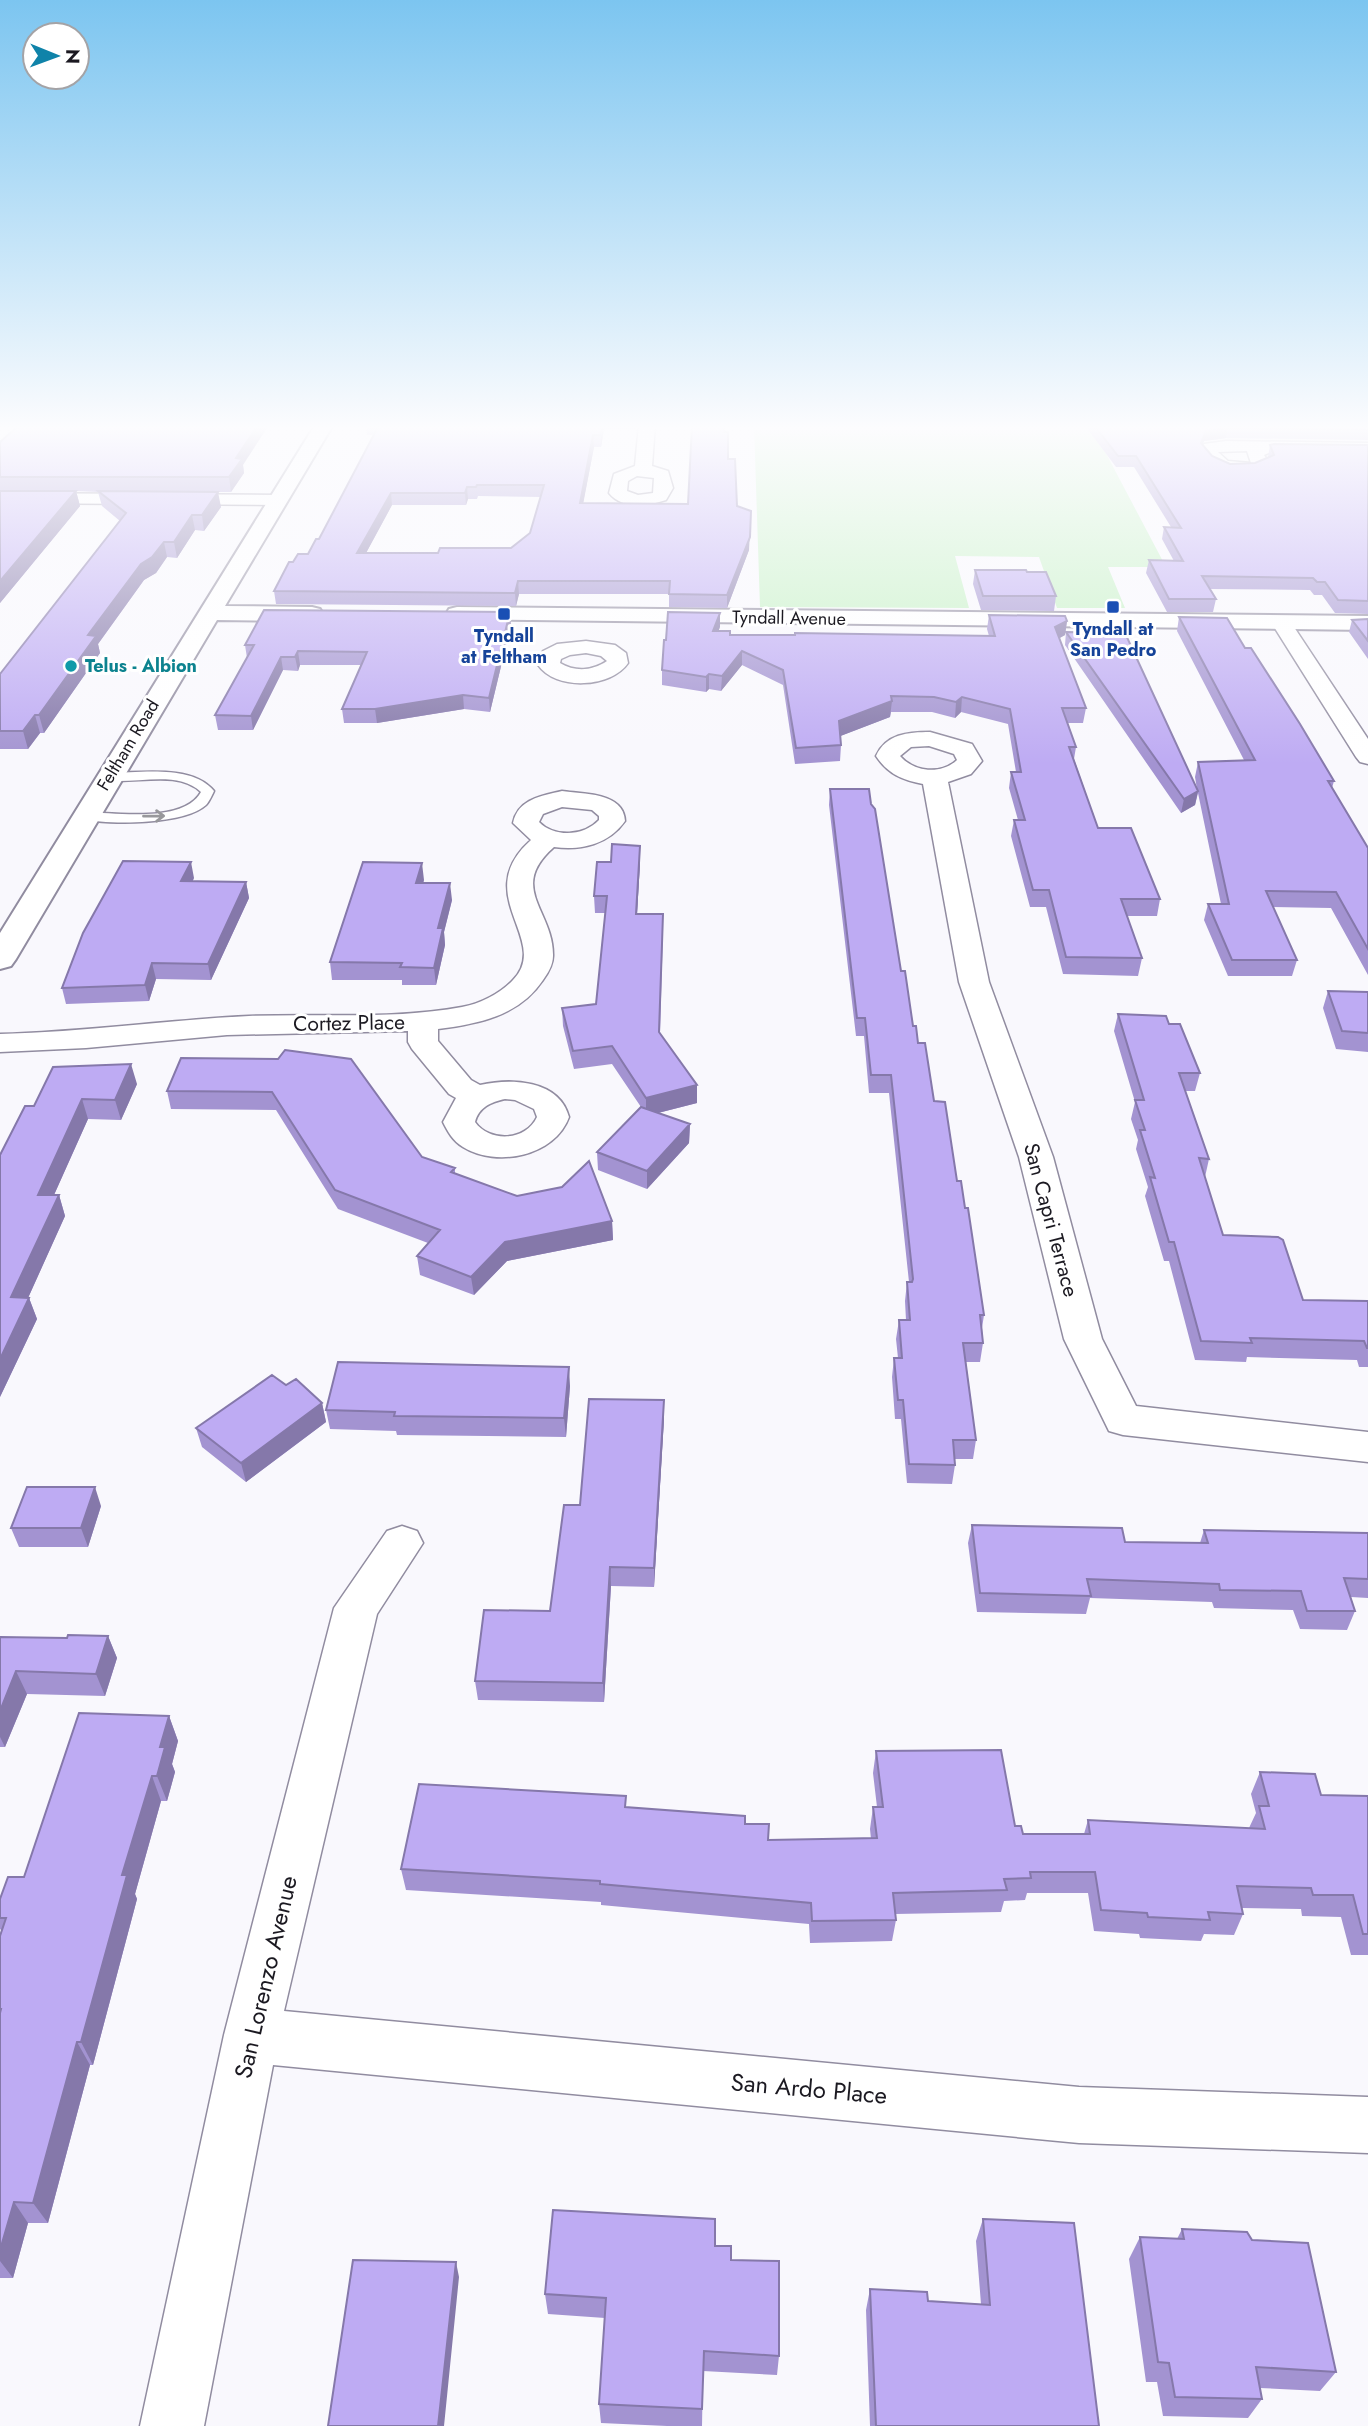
<svg xmlns="http://www.w3.org/2000/svg" width="1368" height="2426" font-family="Jost,sans-serif">
  <style>
    .green { fill: #c4f1c3 }
    .lines { fill: none; stroke-linecap: round; stroke-linejoin: round }
    .lane-casing { stroke: #918ca0; stroke-width: 3 }
    .street-casing { stroke: #918ca0; stroke-width: 3 }
    .secondary-casing { stroke: #918ca0; stroke-width: 4 }
    .lane { fill: #fff; fill-rule: evenodd }
    .street { fill: #fff; fill-rule: evenodd }
    .secondary { fill: #fff; fill-rule: evenodd }
    .wall { fill: #a393d1; fill-rule: evenodd }
    .shaded-wall { fill: #8578aa }
    .building { fill: #beabf3; stroke: #8578aa; stroke-width: 2; fill-rule: evenodd }
    .oneway { stroke: #98989b }
    .transit-dot { fill: #1a4fb4; stroke: #fff; stroke-width: 2.5 }
    .culture-dot { fill: #0f9aa8; stroke: #fff; stroke-width: 2.5 }
    .labels { text-anchor: middle; stroke-width: 6; stroke-linejoin: round; paint-order: stroke }
    .far-street-label { font-size: 18px; fill: #1b1921; stroke: #fff }
    .far-transit-label { font-size: 18px; font-weight: bold; fill: #164399; stroke: #fff }
    .far-culture-label { font-size: 18px; font-weight: bold; fill: #0d838f; stroke: #fff; text-anchor: start }
    .street-label { font-size: 21px; fill: #1b1921; stroke: #fff }
    .near-street-label { font-size: 24px; fill: #1b1921; stroke: #fff }
  </style>
  <rect width="100%" height="100%" fill="#f9f8fd"/>
  <path class="green" d="M754,425h337l75,142h-58l17,41h-68l-18,-51 -84,-1 14,52 -209,-1z"/>
  <g class="lines">
    <g class="lane-casing">
      <path id="lane" d="M109,773c31,0 83,-9 105,18 -2,4 -5,11 -8,14 -22,20 -97,20 -124,14v-6l4,-1c31,1 98,11 115,-20 -24,-23 -67,-7 -96,-12l-2,-3z"/>
    </g>
    <g class="street-casing">
      <path id="street" d="M639,425h16l-3,41 16,5 5,17 -7,12c-19,6 -43,10 -57,-7l5,-19 21,-8zM637,476l17,2 -1,15 -15,2 -11,-4 1,-10z
        M1226,441l142,2v10l-97,-1 -7,3 6,9c-9,10 -42,12 -54,5 -6,-4 -11,-12 -15,-17l3,-8zM1247,451l4,12 -23,-2 -10,-9z
        M0,493l278,2 9,5 -9,5 -278,-2z
        M1281,616l7,2 80,121v25l-8,-2 -4,-5 -85,-135 3,-4z
        M586,641l29,4 11,8 2,10c-17,25 -72,28 -90,2l5,-14 14,-7zM586,653l15,3 6,5c-15,10 -32,11 -47,2l1,-4 9,-4z
        M930,732l42,12 10,17 -11,13 -23,8 41,200 64,175 49,182 34,67 232,26v30l-245,-27 -14,-4 -45,-92 -45,-182 -60,-175 -36,-198c-21,-4 -35,-10 -47,-28 10,-22 32,-24 54,-24zM929,746l25,8 3,6c-16,15 -43,12 -57,-4l11,-9z
        M562,791c20,3 62,1 63,30 -16,23 -44,30 -71,26 -47,41 0,64 -1,109 0,9 -5,17 -10,24 -24,36 -65,44 -105,49v12l33,39 9,5c30,-7 79,-6 89,32 -14,39 -72,51 -106,30 -10,-6 -15,-15 -20,-25l13,-24 -7,-4 -37,-45 -4,-7v-11l-181,4 -141,13 -86,4v-18c84,-2 166,-14 249,-18 71,-3 143,4 213,-9 18,-3 39,-14 51,-27 39,-40 -44,-85 18,-140l-18,-17c5,-24 28,-27 49,-32zM562,807l30,3 7,6v4c-15,16 -44,18 -60,2l4,-8zM505,1099l10,1 19,9 3,8c-11,24 -47,26 -62,5 4,-15 16,-20 30,-23z
        M402,1526l15,5 6,12 -46,71 -93,397 795,76 289,10v56l-289,-10 -806,-78 -69,361h-64l84,-391 110,-427 53,-77z"/>
    </g>
    <g class="secondary-casing">
      <path id="secondary" d="M315,425h18l-108,181 87,1 8,2 3,5 -3,5 -8,2 -95,-1 -201,339 -5,7 -11,3v-36z
        M457,607l911,9v14l-919,-11 -3,-5 3,-5z"/>
    </g>
    <use href="#lane" class="lane"/>
    <use href="#street" class="street"/>
    <use href="#secondary" class="secondary"/>
  </g>
  <path class="wall" d="M366,425h270v4h-32l-3,18h-7l-11,56 105,1 37,-72 3,27 9,47 12,44 -22,58 -58,-1v-13h-150l-3,12 -240,-2 -2,-13 19,-29 15,-8 11,-15 55,-104h-7zM478,496l63,1 -11,36 -19,15 -73,5h-72l26,-48h74l2,-6h9z
    M1086,425h282v15l-142,-2 -22,3 -2,3 10,12 18,8 25,-1 13,-6 2,-12h98v169l-33,-1 -13,-18h-8l-4,-5 -101,-1 7,10 -3,13h-46l-21,-39 3,-13 25,1 -12,-22 2,-12h7l-37,-60h-18l-30,-40z
    M0,442l243,23 1,8 -13,19h-59l49,15 -17,24 -9,-1 -18,28 -10,-1 -11,16 -12,7 -46,64 2,9 -56,80h-4l-12,16h-28v-75l120,-153 -18,-15 -4,-14 -22,-1 4,15 -80,97z
    M975,570l52,2 29,24 -2,15 -73,-1 -8,-26z
    M989,615l78,6 -2,14 -6,3 27,70 -3,15h-15l8,24 -2,12 24,69 62,71 -3,17h-30l15,42 -4,18 -75,-2 -17,-67h-16l-19,-71 3,-16h4l-9,-32 2,-16h5l-8,-48 -47,-12 -6,6 -23,-6h-41l-1,5 -50,19 1,9 -1,16 -45,3 -12,-79 -41,-20 -21,26 -12,-2 -3,3 -44,-7v-15l58,-43 -2,4 12,4 259,1 -2,-7z
    M1179,617l66,31 89,133 -2,7 36,60v127l-37,-67 -58,-1 24,53 -5,16h-64l-24,-56 4,-16h13l-23,-111 -3,12 -14,8 -116,-168 1,-13 131,157 -2,-12 3,-15 46,-2 -67,-129z
    M1368,619v40l-19,-27 3,-12z
    M511,625l-21,87 -26,-3 -87,14h-33l-2,-14 19,-44h-61l-2,6 -15,-1 -30,60h-35l-3,-15 32,-57 -2,-13z
    M830,789l71,182 12,55 52,182 19,107 -2,13 1,15 -3,19h-14l10,78 -3,19h-18v6l-3,19 -45,-1 -6,-64h-6l-3,-42 2,-19h4l-2,-19 3,-19h7l-1,-19 2,-19h2l-20,-189h-20l-5,-57h-8l-27,-231z
    M640,863l-3,51 26,17 -3,102 37,70 -39,10 32,11 -1,19 -42,46 -49,-19 -1,-18 44,-45 -29,-43 -38,5 -11,-43 -1,-18 34,-4 9,-91h-10l-1,-17z
    M194,878l-2,4h54l3,16 -38,82 -55,-1 -7,22 -83,3 -4,-16z
    M424,880l-1,3 29,17 -8,32 1,13 -9,40h-34v-5h-70l-2,-18z
    M1328,991l40,1v60l-32,-3 -13,-41z
    M1118,1014l51,10 31,49 -5,18h-10l24,68 -4,18 18,58 80,65 65,1v66h-9l-2,-7 -110,-3 -1,5 -51,-2 -26,-99h-5l-19,-65 3,-9 -12,-38 2,-9 -7,-21 4,-17 -21,-71z
    M278,1059l144,98 33,11v6l62,22 95,25 1,19 -106,21 -33,34 -54,-20 -3,-19 11,-13 -90,-34 -62,-99 -105,-1 -4,-18z
    M137,1084l-16,36 -33,-1 -34,76h5l6,21 -37,82h1l8,21 -37,78 34,-291z
    M286,1385l36,18 4,19 -80,60 -44,-35 -6,-19z
    M570,1386l-4,51 -169,-2 -1,-4 -66,-2 -4,-19z
    M664,1400v19l-10,168 -43,-1 -7,116 -126,-2 -3,-19 75,-70 30,-106z
    M101,1506l-13,41h-69l-8,-19z
    M972,1525l153,17 75,1 4,-13 164,3v65l-17,-1 4,14 -8,19 -47,-1 -7,-19 -79,-2 -2,-6 -122,-4 -4,16 -109,-2 -9,-69z
    M108,1636l9,22 -12,38 -78,-2 -22,53h-5v-110l67,1z
    M169,1716l9,25 -6,23 3,8 -8,29h-6l-26,93 2,5 -44,166h-3l-42,158h-20l-15,55h-13v-342l2,-5 -2,-2v-30l24,-22z
    M876,1751l139,75 8,8h61l4,-14 161,8 7,-15 -5,-19 9,-22 61,23 47,1v159h-17l-10,-38 -39,-1 -1,-7 -59,-1 1,6 -9,21 -30,-1 -3,7 -61,-3 -1,-4 -45,-3 -6,-38h-61l-2,7 -21,1 -3,11 -106,2 1,6 -4,21 -82,2 -1,-19 -208,-19v-3l-195,-12 -5,-21 225,-62 119,17 23,16 103,-1 -1,-10 3,-22h4l-4,-34z
    M983,2219l116,207h-229l-4,-116 4,-21 58,12 53,3 -5,-63z
    M1182,2229l154,143 -16,19 -60,-3 2,11 -14,19 -85,-2 -6,-34h-11l-17,-123 11,-22 37,2z
    M715,2246l16,14 48,96 -2,19 -74,-4 -1,55h-35l-66,-3 -2,-19 6,-86 -57,-4 -3,-20z"/>
  <path class="shaded-wall" d="M258,425h11l-26,40 1,8 -13,19 -2,-15 7,-19z
    M602,425h2v4l-3,18v-12z
    M1228,428l-2,10 -22,3 -5,13 2,-11 5,-12z
    M593,435l1,12 -13,68 -1,-12z
    M467,487l1,12 -2,6 -1,-12z
    M76,491l4,15 -80,97v-22z
    M218,492l3,15 -17,24 -2,-16z
    M391,493l1,12 -33,61 -2,-13z
    M751,511l-2,39 -22,58v-13z
    M192,515l3,15 -18,28 -3,-16z
    M164,542l3,15 -11,16 -12,7 -46,64 2,9 -56,80 -5,-18 49,-80 53,-71z
    M518,581l1,13 -3,12 -1,-13z
    M510,612l1,13 -21,87 -1,-14z
    M720,613v14l-7,18v-14z
    M1067,621l-2,14 -12,7 2,-15z
    M298,651l2,14 -2,6 -3,-14z
    M742,651v14l-21,26 1,-15z
    M281,657l2,13 -30,60 -2,-14z
    M709,674v15l-3,3v-15z
    M463,695l1,14 -87,14 -2,-14z
    M962,697l-1,15 -6,6 1,-16z
    M892,701l-2,16 -52,20 1,-16z
    M35,715l5,18 -12,16 -5,-18z
    M1198,791l-3,14 -14,8 3,-14z
    M640,846v17l-4,68v-17z
    M191,862l3,16 -9,19 -4,-16z
    M422,863l2,17 -6,20 -2,-17z
    M246,882l3,16 -38,82 -3,-16z
    M450,883l2,17 -8,32 1,13 -9,40 -2,-17 4,-40z
    M152,963l4,16 -7,22 -4,-16z
    M131,1064l6,20 -16,36 -6,-20z
    M697,1085v18l-51,13v-18z
    M82,1099l6,20 -43,96 -7,-20z
    M690,1124l-1,19 -42,46v-18z
    M59,1195l6,21 -46,102 -8,-21z
    M612,1221l1,19 -106,21 -33,34 -3,-18 34,-35z
    M29,1298l8,21 -37,78v-38z
    M569,1367l1,19 -4,51 -2,-19z
    M664,1400v19l-10,168v-19z
    M322,1403l4,19 -80,60 -5,-19z
    M95,1487l6,19 -13,41 -7,-19z
    M610,1567l1,19 -7,116 -1,-19z
    M108,1636l9,22 -12,38 -9,-22z
    M16,1671l11,23 -22,53 -5,-10v-26z
    M169,1716l9,25 -6,23 3,8 -8,29 -10,-25 3,-29z
    M152,1776l9,25 -26,93 2,5 -44,166 -12,-23 41,-167z
    M77,2042l13,23 -42,158 -15,-20z
    M14,2202l14,21 -15,55 -13,-17v-11z
    M456,2262l3,15 -15,149h-6z"/>
  <path class="building" d="M19,425h239l-22,33 6,1 -13,18h-229v-35z
    M379,425h223l-1,10h-8l-13,68 108,1 4,-79h32v7h4v27h7l2,47 14,5 -1,26 -23,58 -58,-1 1,-13h-152l-3,12 -241,-2 15,-29h4l5,-8h10l8,-15h3zM477,485h67l-14,48 -19,15h-71l-2,5h-81l34,-60h74l2,-6h9z
    M1094,425h274v5l-140,-2 -22,3 -5,12 11,13 18,8 25,-1 19,-8 -4,-10 4,-1 94,1v156l-30,-1 -13,-18h-8l-4,-4 -111,-2 14,23h-47l-20,-39 34,1 -19,-34 17,1 -45,-72h-18z
    M0,491h76l-76,90z
    M98,491l120,1 -16,23h-10l-18,27h-10l-12,15 -11,7 -53,71 8,1 -57,79h-4l-12,16h-23v-57l126,-161z
    M975,570h51l1,2h19l10,24h-73z
    M264,610l246,2 -21,86 -26,-3 -88,14h-33l25,-57 -69,-1 -3,6h-14l-30,59 -36,-1 39,-70h-9z
    M668,612l52,1 -7,18h17v4h65v-2l200,3 -6,-21 76,1 2,5 -12,6 31,81h-24l14,39h-7l29,81h33l29,71h-39l21,59 -76,-1 -17,-67h-16l-19,-70h11l-14,-48h10l-11,-63 -48,-12 -6,5 -22,-5 -43,-1 1,5 -53,20 2,24 -45,3 -13,-78 -41,-19 -20,25 -13,-2 -3,3 -44,-7 2,-30h2z
    M1179,617l48,1 18,30h6l49,76 34,57h-6l40,67v101l-32,-57 -70,-1 31,69h-65l-24,-56h21l-31,-142 57,-2z
    M1368,619v22l-16,-21z
    M1066,632l59,1 73,158 -14,8z
    M830,789h39l2,15 4,5 26,162h4l8,55h3l2,17h7l9,58 11,1 12,79h4l4,27h3l16,107h-4l3,28h-20l13,97h-23l2,25 -46,-1 -6,-64h-5l-4,-42h8l-3,-38h11l-3,-38h5l1,-3 -22,-204h-20l-6,-57h-8z
    M612,844l28,2 -4,68h27l-4,118 38,53 -51,13 -34,-52 -39,5 -11,-43 34,-4 11,-108h-13l3,-34h14z
    M123,861l68,1 -10,19 65,1 -38,82 -56,-1 -7,22 -83,3 21,-55z
    M363,862l59,1 -6,20h34l-12,45h5l-9,40 -34,-1 2,-4 -72,-1z
    M1328,991l40,1v41l-26,-2z
    M1118,1014l48,2 3,8h11l20,49h-21l30,86 -10,-1 24,77 55,2 5,3 20,60 65,1v47h-1l-3,-7 -114,-3 2,5 -51,-2 -27,-99h-5l-19,-65 5,1 -15,-48h5l-10,-30h9z
    M285,1050l66,9 71,98 33,11 -4,4 66,24 45,-9 27,-26 23,60 -107,21 -34,35 -54,-21 23,-26 -105,-40 -63,-98 -105,-1 14,-33 97,1z
    M131,1064l-16,36 -33,-1 -44,96h21l-48,102 18,1 -29,61v-204l25,-49h9l19,-39z
    M641,1107l49,17 -43,47 -50,-19z
    M338,1362l231,5 -5,51 -170,-2 1,-4 -69,-2z
    M272,1375l14,10 10,-6 26,24 -81,60 -45,-35z
    M589,1399l75,1 -10,168 -44,-1 -7,116 -128,-2 9,-71 66,1 14,-106h16z
    M27,1487h68l-14,41h-70z
    M972,1525l150,3 3,14 83,1 -4,-13 164,3v46l-24,-1 11,33h-48l-6,-20 -81,-1 -1,-6 -132,-5 4,17 -111,-3z
    M68,1635l40,1 -12,38 -80,-3 -16,40v-74l67,1z
    M79,1713l90,3 -9,31h5l-8,29h-5l-30,99h5l-46,167h-4l-44,161 -19,-1 -14,48v-237l1,-4h-1v-73l6,-18h-6v-19l8,-22h16z
    M1001,1750l14,76h6l2,8h67l-2,-14 177,9 -6,-23h10l-9,-34 55,2 6,21 47,1v138h-5l-10,-39h-40l-2,-7 -74,-2 6,28 -35,-2 2,8 -62,-3 -1,-4 -46,-3 -6,-38h-65l1,6 -27,1 3,11 -114,3 3,27 -84,1 -1,-18 -211,-19v-3l-199,-12 18,-85 207,12 -1,11 120,9v8h24l-1,16 109,-2 -4,-31h10l-7,-56z
    M553,2210l162,9v27h16v14l48,1v95l-75,-5 -2,58 -103,-5 7,-106 -61,-4z
    M983,2219l91,4 25,203h-223l-6,-137 57,3 1,9 62,4z
    M1182,2229l65,3 5,8 56,3 28,129 -80,-5 6,32 -87,-2 -6,-34 -11,-1 -18,-125 44,2z
    M353,2260l103,2 -18,164h-110z"/>
  <defs><path id="oneway-shaft" d="M-6 0H5M1.5-3L5.5 0L1.5 3" fill="none" stroke-width="1.6" stroke-linecap="round" stroke-linejoin="round" transform="scale(1.75)"/></defs>
  <use class="oneway" href="#oneway-shaft" transform="translate(154 816) rotate(-1)"/>
  <linearGradient id="sky" x2="0" y2="1"><stop stop-color="#7cc5f0"/><stop offset="0.56" stop-color="#fcfcfe"/><stop offset="1" stop-color="#fcfcfe" stop-opacity="0"/></linearGradient>
  <rect width="1368" height="764" fill="url(#sky)"/>
  <g class="transit-dot">
    <rect x="1106" y="600" width="14" height="14" rx="3.5"/>
    <rect x="497" y="607" width="14" height="14" rx="3.5"/>
  </g>
  <circle class="culture-dot" cx="71" cy="666" r="7"/>
  <g class="labels">
    <g class="far-street-label">
      <text transform="translate(789 618) rotate(1)" y="6">Tyndall Avenue</text>
      <text transform="translate(128 745) rotate(-59)" y="6">Feltham Road</text>
    </g>
    <g class="far-transit-label">
      <text x="1113" y="635">Tyndall at<tspan x="1113" dy="21">San Pedro</tspan></text>
      <text x="504" y="642">Tyndall<tspan x="504" dy="21">at Feltham</tspan></text>
    </g>
    <g class="far-culture-label">
      <text x="85" y="672">Telus - Albion</text>
    </g>
    <g class="street-label">
      <text transform="translate(349 1023) rotate(-1)" y="7">Cortez Place</text>
      <text transform="translate(1051 1220) rotate(75)" y="7">San Capri Terrace</text>
    </g>
    <g class="near-street-label">
      <text transform="translate(266 1977) rotate(-77)" y="8">San Lorenzo Avenue</text>
      <text transform="translate(809 2089) rotate(5)" y="8">San Ardo Place</text>
    </g>
  </g>
  <g transform="translate(56 56) rotate(91)"><circle r="33" fill="#ffffff" stroke="#a4a3a6" stroke-width="2"/>
  <path d="M0-5L12 26L0 18L-12 26Z" fill="#0f83a9"/>
  <text y="-10" font-size="19" font-weight="bold" text-anchor="middle" fill="#1b1921">N</text>
  </g>
</svg>
